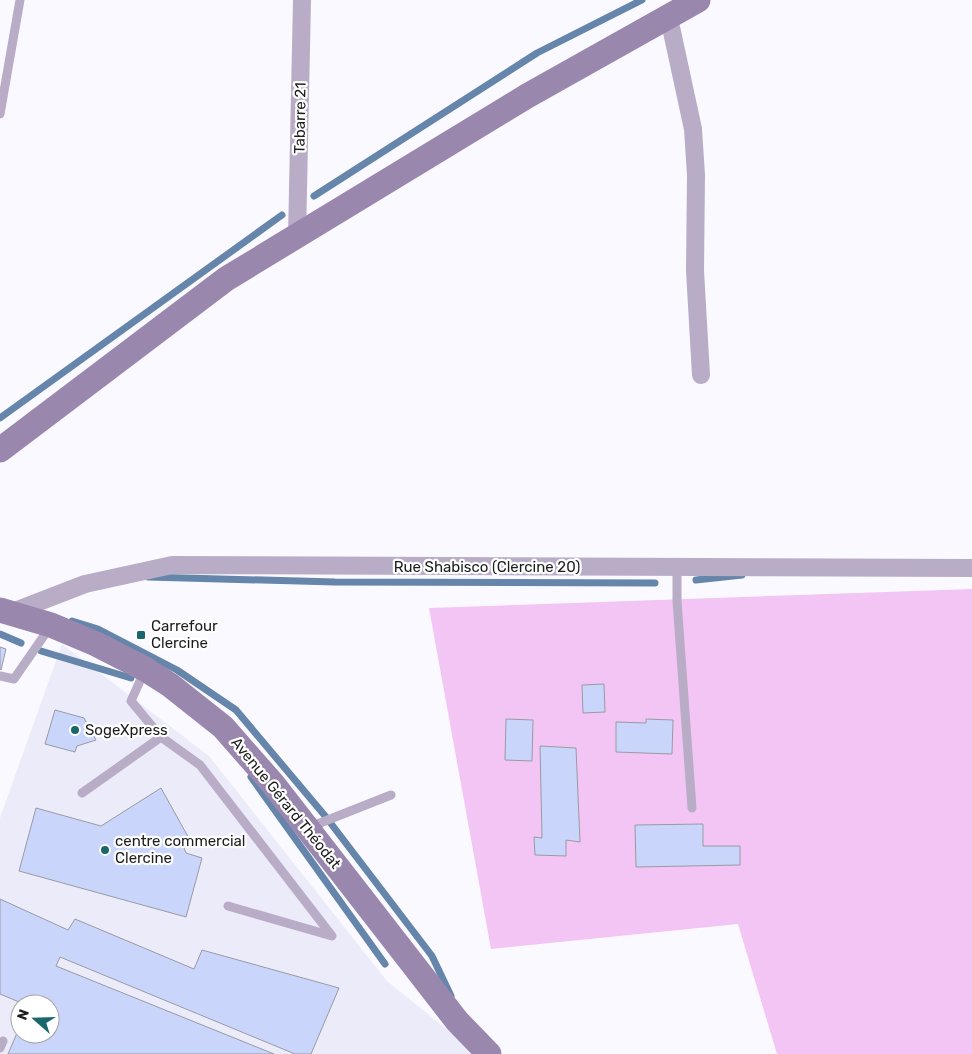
<svg xmlns="http://www.w3.org/2000/svg" width="972" height="1054" font-family="Rubik,sans-serif">
  <style>
    .built { fill: #ecebf9; fill-rule: evenodd }
    .green { fill: #f3c5f5 }
    .lines { fill: none; stroke-linecap: round; stroke-linejoin: round }
    .stream { stroke: #6685aa; stroke-width: 7 }
    .building { fill: #c9d5fb; stroke: #999ba2 }
    .lane { stroke: #b9acc7; stroke-width: 9 }
    .street { stroke: #b9acc7; stroke-width: 18 }
    .secondary { stroke: #9a87ad; stroke-width: 25 }
    .poi-dot { fill: #19676a; stroke: #fff; stroke-width: 2 }
    .labels { text-anchor: middle; stroke-width: 4.5; stroke-linejoin: round; paint-order: stroke }
    .street-label { font-size: 15px; fill: #1d1d1f; stroke: #fff }
    .poi-label { font-size: 15px; fill: #1d1d1f; stroke: #fff; text-anchor: start }
  </style>
  <rect width="100%" height="100%" fill="#f9f9ff"/>
  <path class="built" d="M62,644l147,112 178,225 90,73h-477v-236zM20,1004h30v30h-30z"/>
  <path class="green" d="M972,589v465h-195l-39,-130 -247,25 -62,-341z"/>
  <g class="lines">
    <path class="stream" d="M314,196l223,-143 105,-53
      M0,418l282,-203
      M148,577l187,5 320,1
      M696,580l46,-5
      M72,621l26,8 79,41 59,40 90,107
      M0,634l21,9
      M41,651l90,27
      M251,777l134,187
      M329,821l103,135 19,40"/>
  </g>
  <path class="building" d="M0,647l6,2 -5,21 -1,-1z
    M604,684l1,28 -22,1 -1,-28z
    M55,710l29,8 12,22 -19,6 -2,6 -30,-8z
    M506,719l27,1 -1,41 -27,-1z
    M646,719l27,1 -1,34 -56,-2v-30l30,1z
    M540,746l36,2 4,94 -14,-2v16l-31,-1 -1,-18 8,1z
    M161,788l30,54 -7,6 2,5 16,5 -16,59 -167,-46 17,-63 65,18z
    M703,824v22h37v19l-104,2 -1,-42z
    M0,899l68,31 7,-11 119,50 8,-19 137,38 -28,66h-16l-235,-97 -4,9 218,88h-266l12,-28v8h30v-30h-26l-24,-10z"/>
  <g class="lines">
    <path class="lane" d="M0,114l20,-114
      M677,566v35l15,207
      M144,672l-13,29 30,36 39,28 132,171 -104,-30
      M0,676l14,3 36,-52
      M82,793l79,-56
      M310,827l81,-32
      M0,1048l3,-7"/>
    <path class="street" d="M669,18l24,111 3,46 -1,96 6,104
      M297,237l5,-237
      M10,613l75,-29 87,-19 800,3"/>
    <path class="secondary" d="M0,450l226,-171 301,-183 171,-96
      M0,610l51,15 45,19 49,25 25,16 53,42 50,57 184,237 32,33"/>
  </g>
  <g class="poi-dot">
    <rect x="136" y="630" width="10" height="10" rx="2.5"/>
    <circle cx="75" cy="730" r="5"/>
    <circle cx="105" cy="850" r="5"/>
  </g>
  <g class="labels">
    <g class="street-label">
      <text transform="translate(300 118) rotate(-89)" y="5">Tabarre 21</text>
      <text x="487" y="572">Rue Shabisco (Clercine 20)</text>
      <text transform="translate(286 803) rotate(51)" y="5">Avenue Gérard Théodat</text>
    </g>
    <g class="poi-label">
      <text x="151" y="631">Carrefour<tspan x="151" dy="17">Clercine</tspan></text>
      <text x="85" y="735">SogeXpress</text>
      <text x="115" y="846">centre commercial<tspan x="115" dy="17">Clercine</tspan></text>
    </g>
  </g>
  <g transform="translate(35 1019) rotate(290)"><circle r="24" fill="#ffffff" stroke="#a5a5a5"/>
  <path d="M0-4L9 19L0 12L-9 19Z" fill="#19676a"/>
  <text y="-8" font-size="14" font-weight="bold" text-anchor="middle" fill="#1d1d1f">N</text>
  </g>
</svg>
